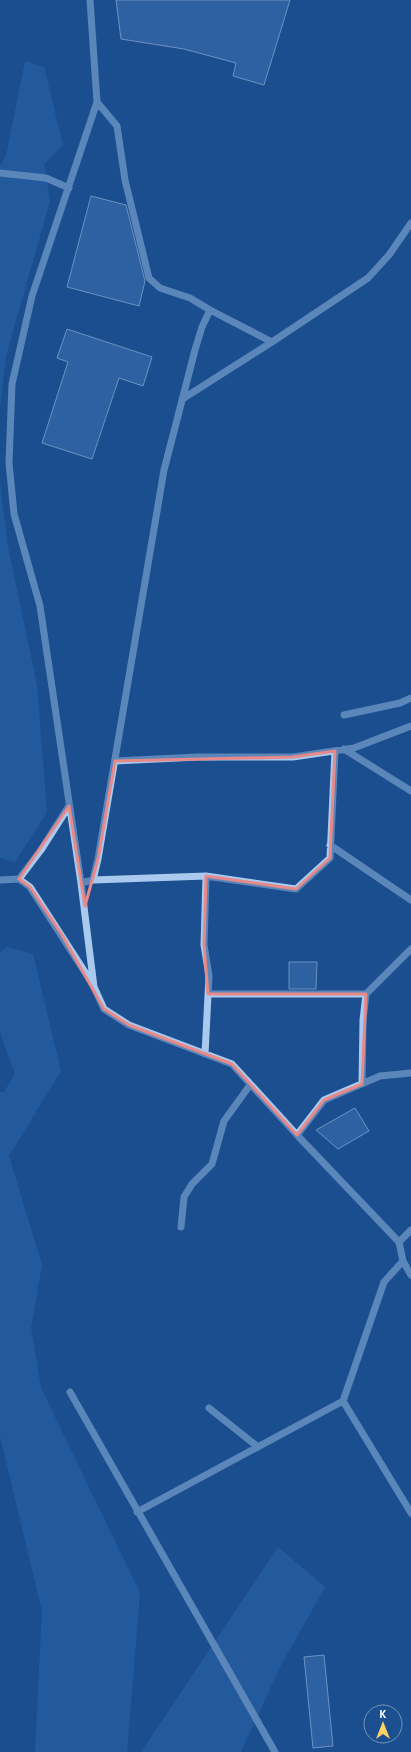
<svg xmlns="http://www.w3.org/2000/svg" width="411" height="1752" font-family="'PT Sans',sans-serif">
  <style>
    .green { fill: #2e69ad }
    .building { fill: #4478b7; stroke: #cfe3fa }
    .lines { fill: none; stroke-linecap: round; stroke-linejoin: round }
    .minor { stroke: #a9c9ee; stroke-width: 7 }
    .marked { fill: none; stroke: #e88989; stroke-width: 3; stroke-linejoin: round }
  </style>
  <rect width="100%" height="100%" fill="#1b4f8f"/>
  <path class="green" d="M25,61l19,6 19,78 -19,19 6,37 -44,155 -6,51v-241l6,-10z
    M0,484l8,63 29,138 10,127 -32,50 -15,-4z
    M6,947l27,7 28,117 -52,85 33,109 -11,62 10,61 99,205 -13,159h-92l7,-141 -42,-175v-344h4l11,-18 -15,-42v-79z
    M278,1547l47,40 -45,80 -39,85h-100z"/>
  <path class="building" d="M116,0h174l-26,85 -31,-9 3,-13 -52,-14 -63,-10z
    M91,196l35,9 19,76 -6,25 -72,-19z
    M67,329l85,28 -9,29 -24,-8 -27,81 -50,-16 26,-81 -11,-4z
    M289,962h28l-1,27h-27z
    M355,1108l14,23 -31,18 -22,-19z
    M324,1655l9,91 -20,2 -9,-91z"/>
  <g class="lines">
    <path class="minor" d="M90,0l7,102 -65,194 -20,88 -3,79 5,51 26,92 41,277 13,104 10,22 25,16 103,39 65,71 27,-35 56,-24 31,-3
      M0,173l46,5 23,10
      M210,310l62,32
      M184,398l88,-56 96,-64 21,-23 22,-32
      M344,715l56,-12 11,-5
      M344,749l67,42
      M115,761l83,-4h95l61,-9 57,-22
      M330,845l81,55
      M19,879l22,-29 28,-44
      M0,880l19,-1 11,8 62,96
      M93,880l113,-4 90,13 34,-31 5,-107
      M81,883l12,-3 5,-21 66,-389 31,-120 7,-23 8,-17 -20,-12 -30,-10 -11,-10 -24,-98 -8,-54 -20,-24
      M208,994h158
      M205,1054l4,-78 -5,-31 2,-69
      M362,1084l1,-64 3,-26 45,-45
      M297,1135l102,107 4,19 8,14
      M181,1227l3,-30 8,-13 20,-20 12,-43 26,-36
      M399,1242l12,-12
      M403,1261l-19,21 -41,119 68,112
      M70,1392l205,360
      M209,1408l49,39
      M137,1512l206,-111"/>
  </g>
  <path d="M0 0H411V1752H0ZM335,751l-5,107 -34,31 -90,-13 -2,69 4,49h158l-4,90 -38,16 -27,35 -65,-71 -103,-39 -25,-16 -42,-74 -32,-48 -11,-8 50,-73 16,100 13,-47 17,-98 178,-4z" fill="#1b4f8f" fill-opacity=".55" fill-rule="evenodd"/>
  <path class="marked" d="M335,751l-5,107 -34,31 -90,-13 -2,69 4,49h158l-4,90 -38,16 -27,35 -65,-71 -103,-39 -25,-16 -42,-74 -32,-48 -11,-8 50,-73 16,100 13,-47 17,-98 178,-4z"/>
  <g transform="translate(383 1724)"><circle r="19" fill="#1b4f8f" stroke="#7695bc"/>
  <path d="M0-3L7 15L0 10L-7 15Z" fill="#ffd166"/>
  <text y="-6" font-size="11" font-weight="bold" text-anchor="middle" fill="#ffffff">K</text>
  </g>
</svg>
